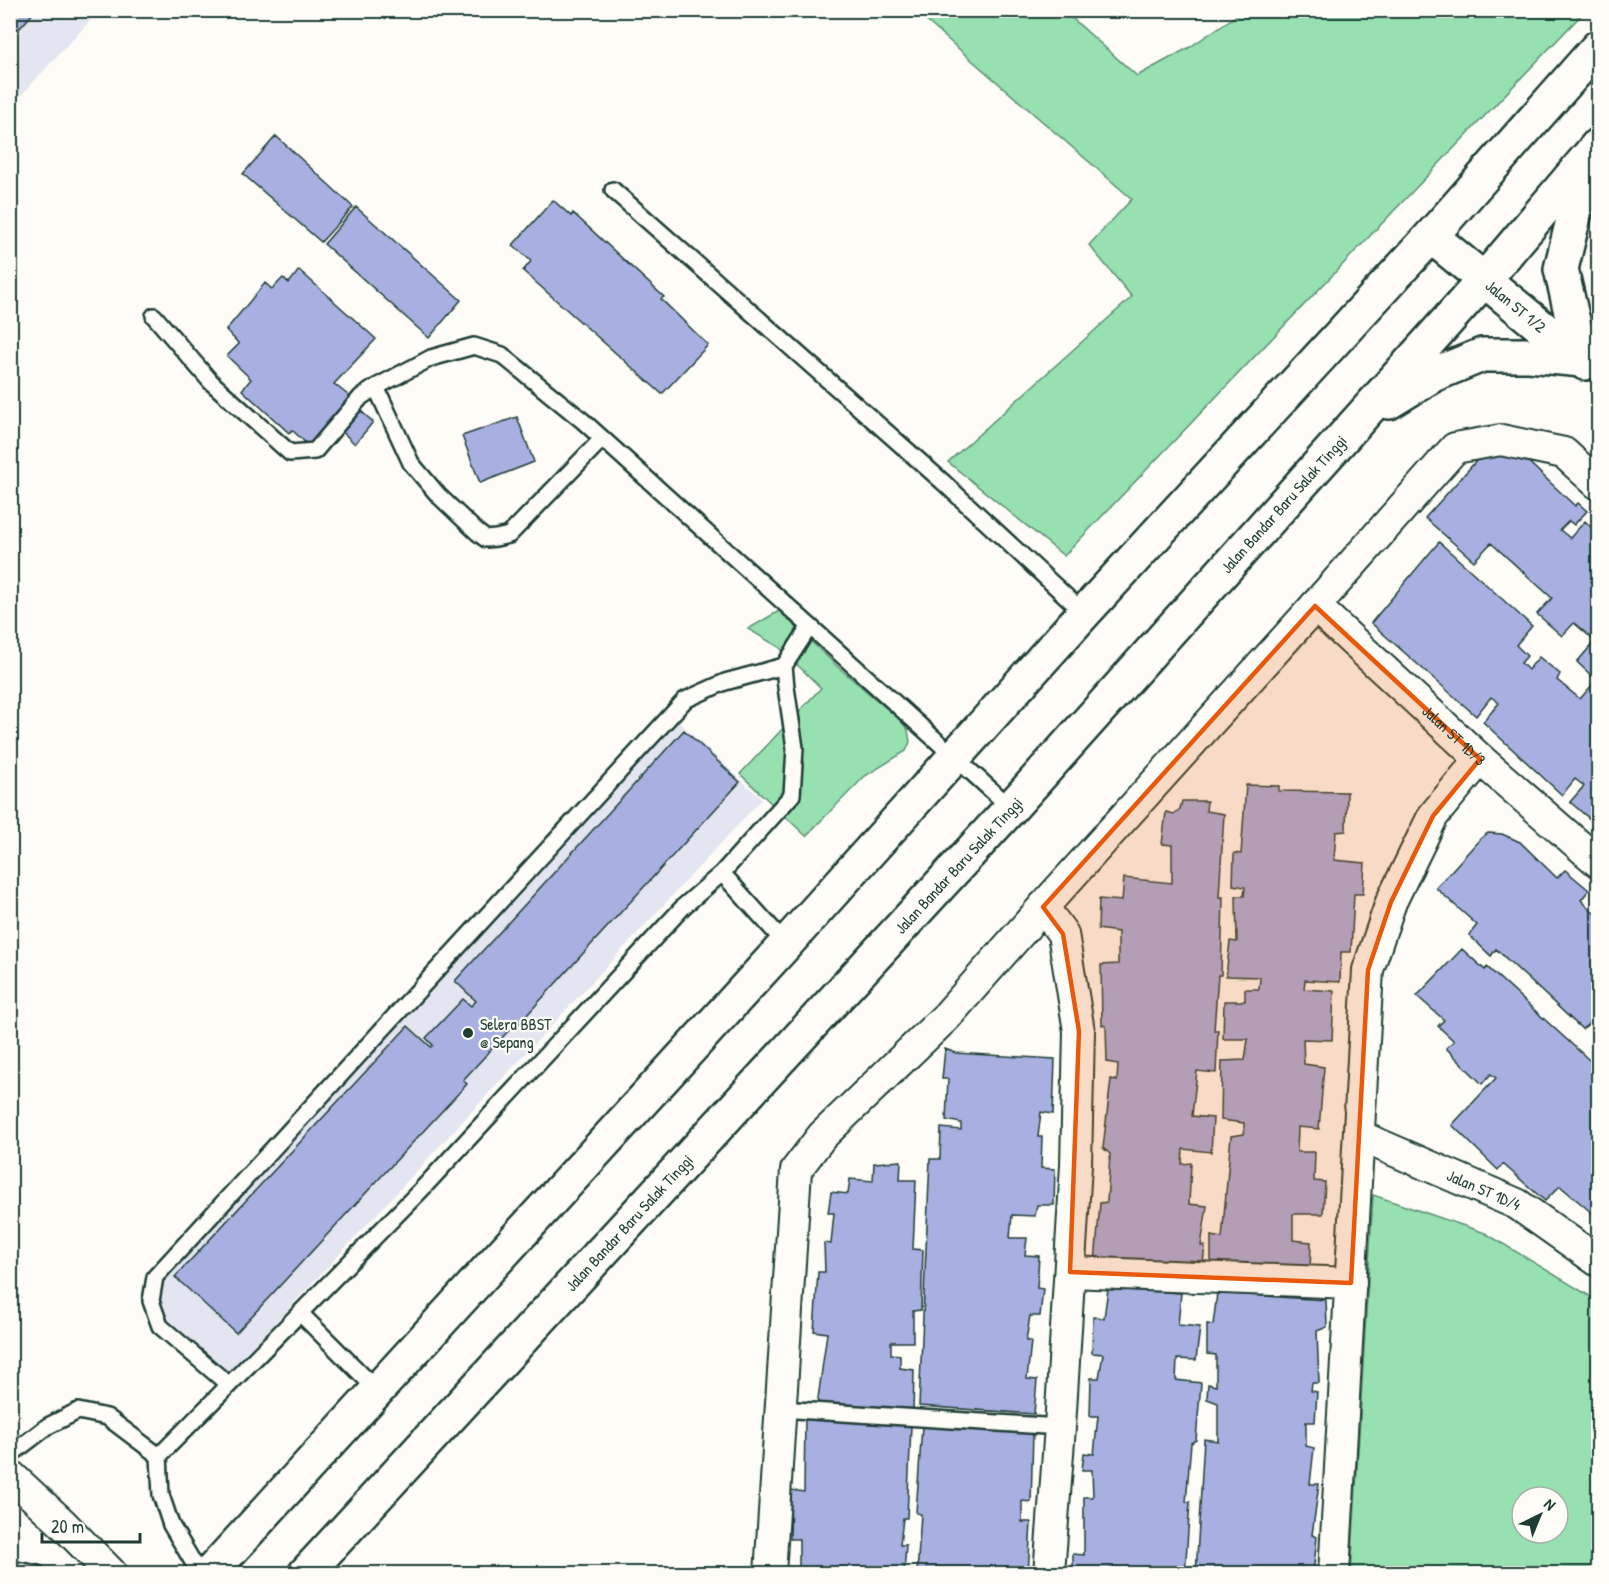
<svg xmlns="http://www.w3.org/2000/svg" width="1609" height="1584" font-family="'Patrick Hand',sans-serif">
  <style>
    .built { fill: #e3e5f0 }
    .green { fill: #97e1b1; stroke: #5b8f72; stroke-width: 1.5; fill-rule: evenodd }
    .building { fill: #a7b0e1; stroke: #1f3d34; stroke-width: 1.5 }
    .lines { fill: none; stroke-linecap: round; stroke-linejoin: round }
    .lane-casing { stroke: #1f3d34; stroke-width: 20 }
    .street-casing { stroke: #1f3d34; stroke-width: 34 }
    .secondary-casing { stroke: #1f3d34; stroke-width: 38 }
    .lane { stroke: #fdfcf7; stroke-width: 15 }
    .street { stroke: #fdfcf7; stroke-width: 30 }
    .secondary { stroke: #fdfcf7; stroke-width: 33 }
    .marked { fill: #e8590c; fill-opacity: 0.2; stroke: #e8590c; stroke-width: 4.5; stroke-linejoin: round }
    .poi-dot { fill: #1f3d34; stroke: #fdfcf7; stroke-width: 2 }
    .labels { text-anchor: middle; stroke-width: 4.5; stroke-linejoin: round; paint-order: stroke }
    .street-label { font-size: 16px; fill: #1f3d34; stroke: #fdfcf7 }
    .poi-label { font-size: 16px; fill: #1f3d34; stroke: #fdfcf7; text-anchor: start }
  </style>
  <rect width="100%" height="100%" fill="#fdfcf7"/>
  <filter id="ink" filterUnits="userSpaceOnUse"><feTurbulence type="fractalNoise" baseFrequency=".0167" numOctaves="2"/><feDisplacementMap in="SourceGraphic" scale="12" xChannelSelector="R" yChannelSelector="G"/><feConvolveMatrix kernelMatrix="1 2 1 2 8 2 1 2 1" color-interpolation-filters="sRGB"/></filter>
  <g filter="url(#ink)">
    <path class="built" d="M11,11h88l-88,95z
      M676,720l86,79 -533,574 -61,-51 -9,-22 3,-21z"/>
    <path class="green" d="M915,11h149l73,65 53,-29 53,-36h342l-521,545 -116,-94 184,-165 -43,-52 43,-46z
      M779,611l59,56 62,53 8,10 2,12 -4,9 -41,25 -59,60 -66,-62 81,-86 -42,-41 -31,-18z
      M1373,1195l112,38 113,68v272h-247zM1522,1497h36v36h-36z"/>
    <path class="building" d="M10,10h26l-26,29z
      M276,136l77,71 -32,35 -78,-68z
      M553,200l18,16 2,-3 91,84 -3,2 47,46 -46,49 -139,-123 8,-10 -18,-16z
      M356,207l105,93 -32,38 -105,-94z
      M299,270l77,69 -42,45 14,11v4l25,23 -18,22 -23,-22 -23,24 -17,-16 -3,3 -47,-43 9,-11 -24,-23 12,-12 -13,-14 39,-47 7,6 11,-11 6,5z
      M517,417l17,45 -54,21 -18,-47z
      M1486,450l31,1 58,55 3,-3 9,8 -13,14 -5,-4 -9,9 10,8 15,-17 13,13v148l-21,-20 18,-21 -21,-18 -12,13 -25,-22 15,-16 -61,-55 -17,18 -49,-43z
      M1439,542l93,84 -16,19 11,11 -6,7 7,7 11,-13 21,17 -3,6 23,19 13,-15 5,4v138l-28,-24 14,-16 -9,-7 -13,16 -79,-73 16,-19 -8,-6 -15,19 -105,-93z
      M684,730l56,52 -226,247 -2,-2 -49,53 4,4 -231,249 -61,-56 233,-251 23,21 2,-2 -7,-7 37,-39 8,7 5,-5 -21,-20z
      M1246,785l33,1v5l68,1 -1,39 -10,1 -2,28 31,3 -2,31h-9l-3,58h-10l-1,30 -35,-2 -1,9 30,2 -2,49 -29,-1 1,25 20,3 -5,62 -21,-2 -1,25h18l-1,29 11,1 -2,32h-30v26l18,2 -1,32 -99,-3v-35l11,2 9,-102 13,-2v-11l-23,-3 1,-59 23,-1 3,-21h-25l1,-38h21v-12h14l1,-12 -34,-1 4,-35 7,1 -1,-46h8l1,-9 -12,-2 1,-32 7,1z
      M1182,801h25l-1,10 18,3 -5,83h4l-2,78h-3l-4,55h4l-2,43 -19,-2 -5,45 21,2 -2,34 -28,-3 -1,15 9,-1 -2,41 18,2 -6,40h4l-3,26 -107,-9 5,-60 7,-1 3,-48 -7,-6 8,-69 6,2 1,-17 -11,-2 -1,-36 -4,-1 -1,-60 17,-1v-32l-20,-3 1,-30 23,2 2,-23 48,5v-38l-10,-1 4,-32 8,2 6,-5z
      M1488,833l14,1 18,8 37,36 8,-8 24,20 -8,10 17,17v115l-8,-9 -8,6 -86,-80 -5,7 -22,-21 8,-10 -41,-37 44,-49z
      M1462,949l23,21 2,-3 111,101v150l-38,-32 -15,15 -42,-37 -5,6 -46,-45 44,-47 -5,-4 -9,10 -36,-36 8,-7 -16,-15 6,-6 -27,-24z
      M945,1049l11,4 99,6 -2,55 -12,-2 -3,25h4l-1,31 14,1 -1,36h-17l-2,11 -23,-1 -2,23h17l-2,17 14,1 -2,32 6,1 -3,27h-10l-4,25h5l-4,38 10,1 -3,34 -115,-8 11,-247h10l1,-31 20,2v-7l-15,-3 2,-41h-6z
      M901,1161l-1,19h16l-3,69 10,1 -2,60 -8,1v31h-22v12l9,1v13l14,2 -1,43 -96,-7 10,-73 -13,-2 4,-59h7l-1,-29 7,1 3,-31h-6l3,-21 17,2 2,-15 23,2 1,-18z
      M1108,1289l73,4 -3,32 22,2 -4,33 -19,-1 -1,21 25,3 -5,57 -5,3 -5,59h4l-5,72h-112v-20l11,1v-58h9l-1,-27h-10l2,-17 10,1 4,-38h-8l1,-38h8l4,-24 -11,-1 1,-36 11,1z
      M1217,1293l109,7 1,27 -10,4 2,52h-7l-1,8 6,1 -2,30h-9v24l8,2 -4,36h9l-7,51 5,2 -4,37h-117l8,-135 14,2v-38l-11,-4 1,-15 8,2v-31l-9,-1v-30l6,1z
      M805,1417l106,8 -4,93h-4l-3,27h6l-2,29h-105v-35h-9l1,-49 13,2z
      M922,1426l111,6 -2,70 -9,-1v21h9l-3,52h-111l4,-60 -5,-1z"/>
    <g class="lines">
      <g class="lane-casing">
        <path id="lane" d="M613,190l330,292 141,131
          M154,316l57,66 79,71 25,-2 46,-54 15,-10 55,-29 43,-12 28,9 81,66 428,387
          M376,387l35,76 28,33 38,36 9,7 10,-1 13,-3 93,-96
          M722,873l70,-78 3,-47 -9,-61 -2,-21
          M300,1313l77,77
          M229,1385l-69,-59 -9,-25 4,-24 530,-577 40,-18 59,-16 26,-40
          M780,1409l280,18
          M10,1455l38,-29 30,-15 29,6 52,39
          M14,1574l3,-4 21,4
          M200,1574l-29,-49 -10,-30 -2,-39 262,-266 263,-284 38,-33 64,71"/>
      </g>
      <g class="street-casing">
        <g id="street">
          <path id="s1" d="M1315,606l165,153 118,103"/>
          <path d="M1043,907l20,27 16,97 -3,134 -16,262 -11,147"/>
          <path id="s2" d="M1360,1136l157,68 81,57"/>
          <path d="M1070,1272l281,11"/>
          <path d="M10,1475l51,47 51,52"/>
          <path d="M770,1574l26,-404 26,-34 124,-119 97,-110 272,-301 140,-158 46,-8 63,13 34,31"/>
          <path d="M1334,1574l34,-604 23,-68 42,-86 47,-57"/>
        </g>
      </g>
      <g class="secondary-casing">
        <g id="secondary">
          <path id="s3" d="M1431,236l154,127"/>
          <path d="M1582,360l-21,-91 15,-61 22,-43"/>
          <path d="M1389,402l44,-27 49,-20h47l53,5"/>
          <path d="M209,1574l577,-630 298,-331 347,-377 167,-189"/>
          <path id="s4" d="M305,1574l706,-766 473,-528 114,-135"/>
        </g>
      </g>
      <use href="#lane" class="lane"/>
      <use href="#street" class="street"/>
      <use href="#secondary" class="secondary"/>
    </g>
  </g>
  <path class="marked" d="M1315,606l165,153 -47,57 -42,86 -23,68 -17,313 -281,-11 9,-241 -16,-97 -20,-27z"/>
  <circle class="poi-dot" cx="468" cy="1033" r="6"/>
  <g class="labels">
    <g class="street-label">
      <text dy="6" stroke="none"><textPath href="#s3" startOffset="110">Jalan ST 1/2</textPath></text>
      <text dy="6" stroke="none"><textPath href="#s4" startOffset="1450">Jalan Bandar Baru Salak Tinggi</textPath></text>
      <text dy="6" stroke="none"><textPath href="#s1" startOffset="190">Jalan ST 1D/3</textPath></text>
      <text dy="6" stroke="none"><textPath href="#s4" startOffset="964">Jalan Bandar Baru Salak Tinggi</textPath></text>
      <text dy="6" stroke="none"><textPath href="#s2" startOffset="135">Jalan ST 1D/4</textPath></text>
      <text dy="6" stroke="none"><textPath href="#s4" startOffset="478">Jalan Bandar Baru Salak Tinggi</textPath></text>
    </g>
    <g class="poi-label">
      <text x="480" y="1030">Selera BBST<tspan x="480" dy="18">@ Sepang</tspan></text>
    </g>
  </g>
  <rect width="1609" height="1584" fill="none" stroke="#fdfcf7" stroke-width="36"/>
  <rect x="18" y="18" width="1573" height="1548" fill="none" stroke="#1f3d34" stroke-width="2" filter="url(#ink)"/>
  <g transform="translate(1540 1515) rotate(43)"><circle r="28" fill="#fdfcf7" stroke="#a4b0a9" stroke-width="1.5"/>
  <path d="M0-4.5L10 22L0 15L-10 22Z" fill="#1f3d34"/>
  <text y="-9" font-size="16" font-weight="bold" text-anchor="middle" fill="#1f3d34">N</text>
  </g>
  <path d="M42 1533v9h98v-9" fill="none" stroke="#1f3d34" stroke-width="3"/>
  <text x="51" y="1533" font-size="18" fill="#1f3d34" stroke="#fdfcf7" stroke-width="4.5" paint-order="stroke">20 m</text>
</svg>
